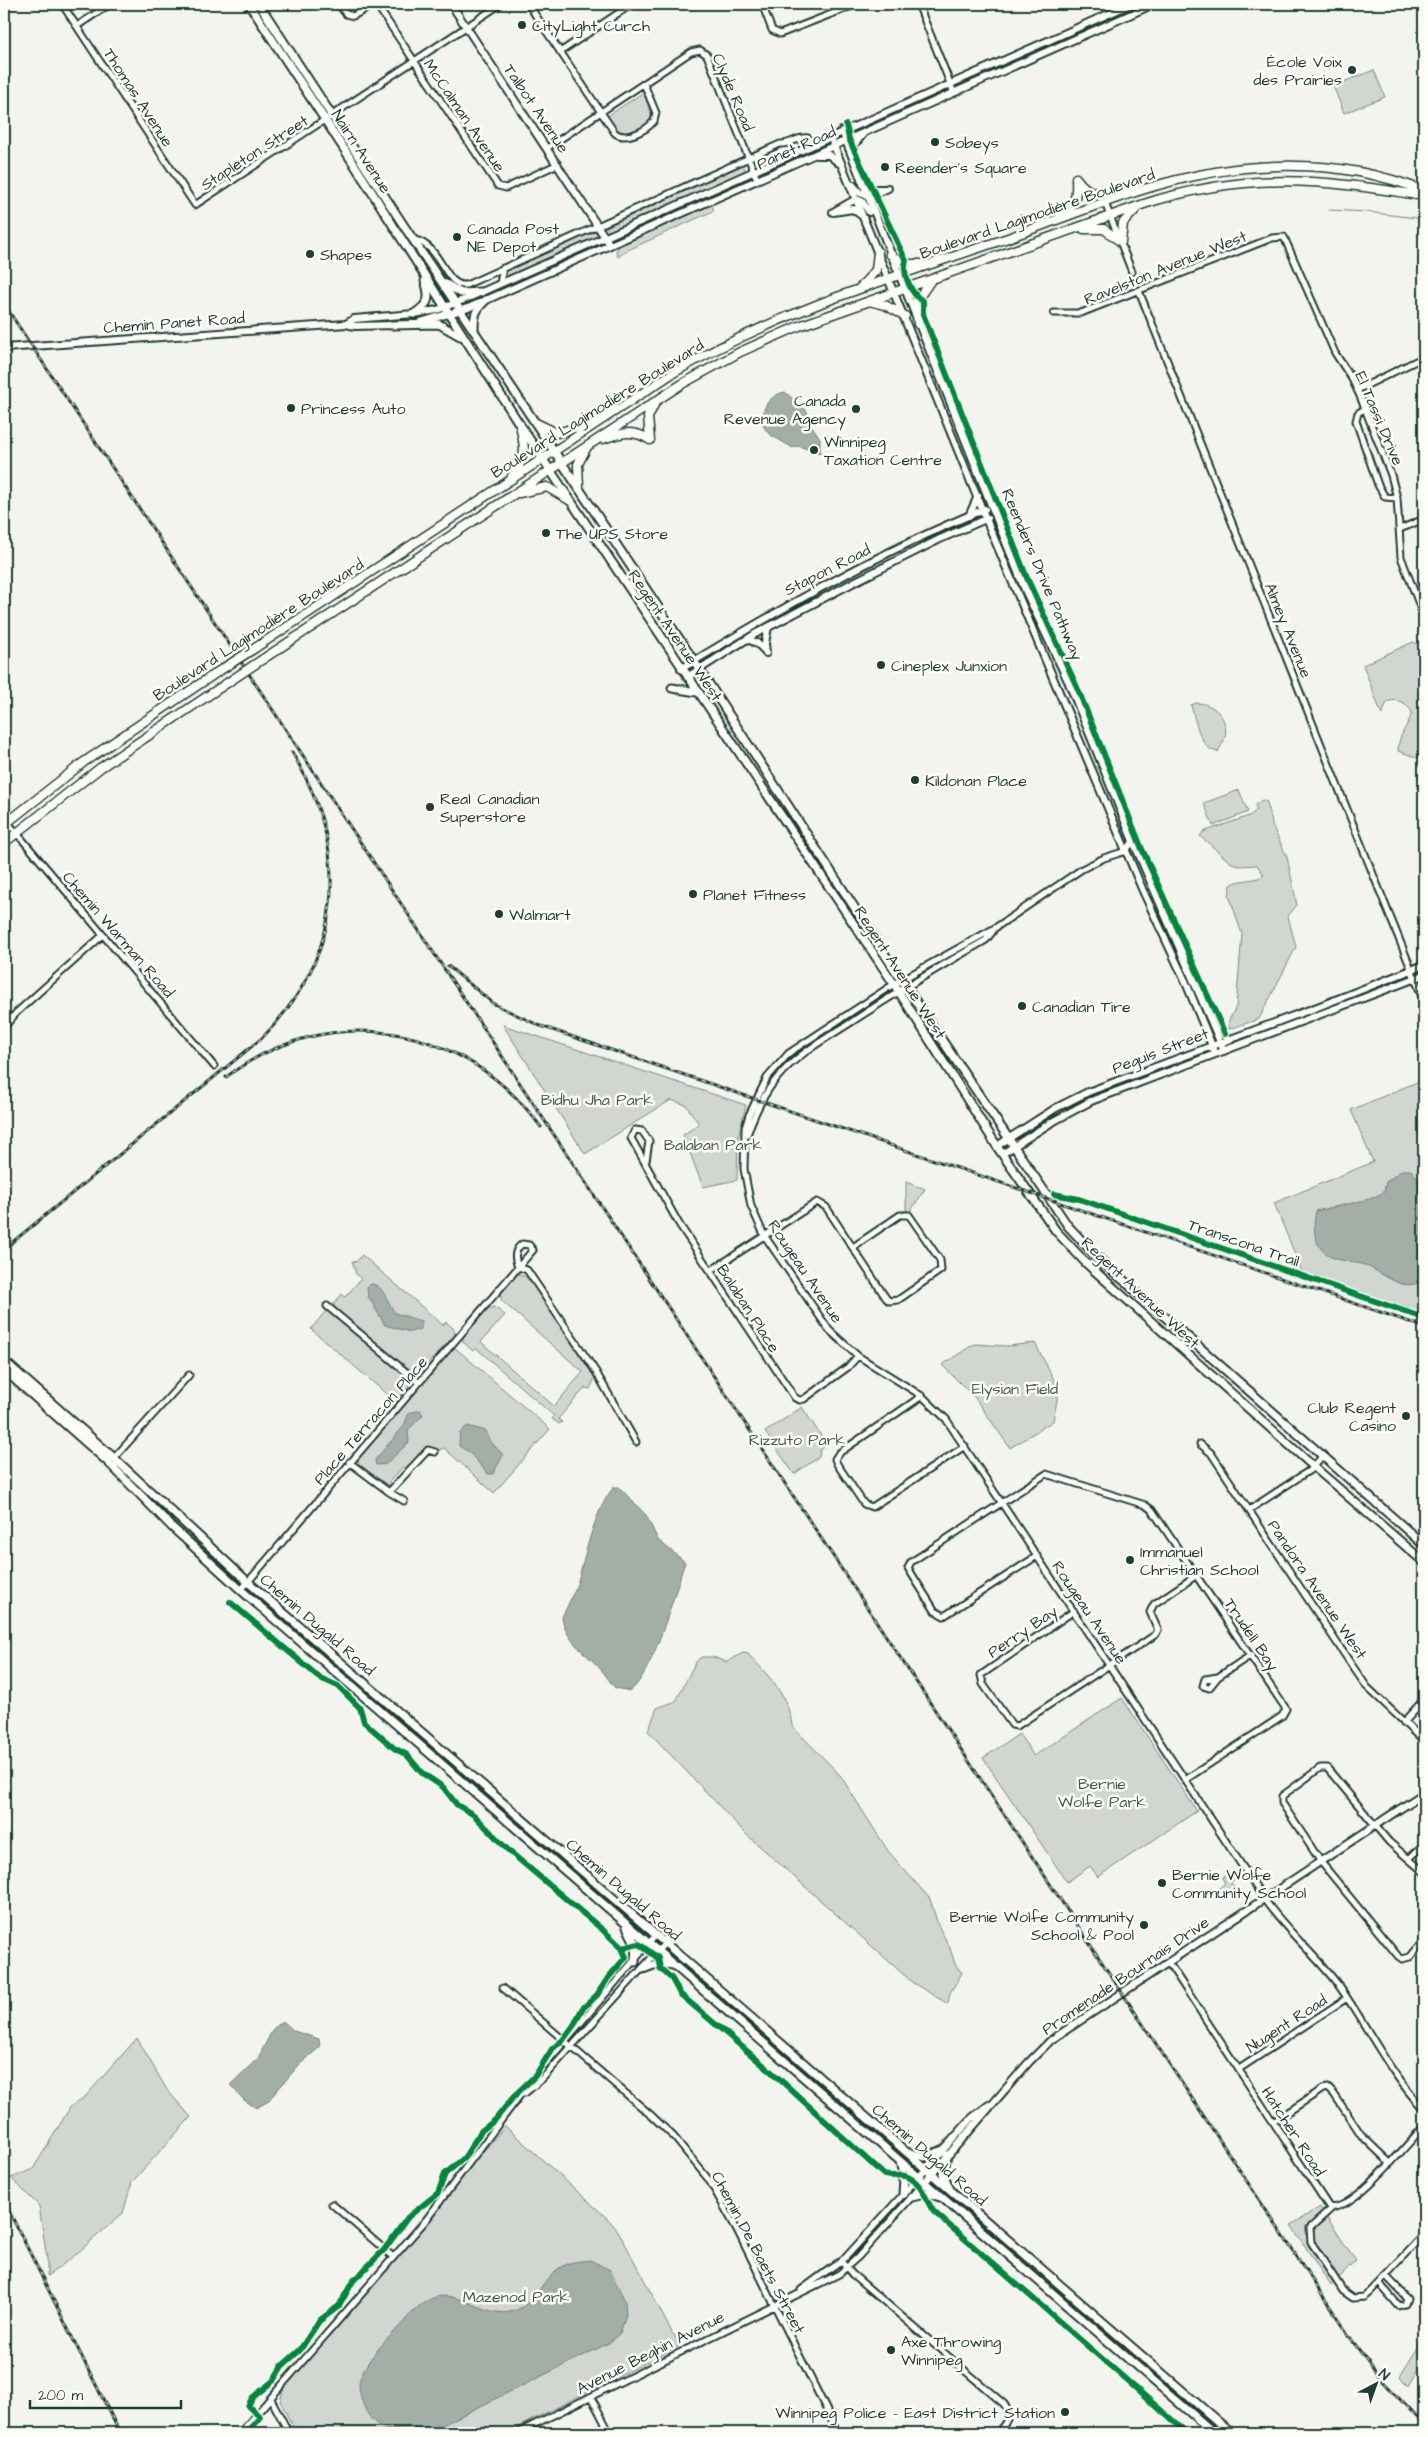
<svg xmlns="http://www.w3.org/2000/svg" width="1428" height="2437" font-family="'Architects Daughter',sans-serif">
  <style>
    .green { fill: #d1d6d1; stroke: #788a82 }
    .water { fill: #a3aea7; stroke: #6e8179 }
    .lines { fill: none; stroke-linecap: round; stroke-linejoin: round }
    .stream { stroke: #6e8179; stroke-width: 1 }
    .minor-casing { stroke: #1f3d34; stroke-width: 9 }
    .tertiary-casing { stroke: #1f3d34; stroke-width: 10 }
    .secondary-casing { stroke: #1f3d34; stroke-width: 11 }
    .primary-casing { stroke: #1f3d34; stroke-width: 11 }
    .minor { stroke: #fdfcf7; stroke-width: 5 }
    .tertiary { stroke: #fdfcf7; stroke-width: 6 }
    .secondary { stroke: #fdfcf7; stroke-width: 7 }
    .primary { stroke: #fdfcf7; stroke-width: 8 }
    .rail-casing { stroke: #1f3d34; stroke-width: 3 }
    .rail { stroke: #fdfcf7; stroke-width: 1; stroke-dasharray: 4; stroke-linecap: butt }
    .primary-bridge-casing { stroke: #1f3d34; stroke-width: 11; stroke-linecap: butt }
    .primary-bridge { stroke: #fdfcf7; stroke-width: 8 }
    .cycleway-casing { stroke: #fdfcf7; stroke-width: 9 }
    .cycleway { stroke: #00873e; stroke-width: 6 }
    .poi-dot { fill: #1f3d34; stroke: #fdfcf7; stroke-width: 2 }
    .labels { text-anchor: middle; stroke-width: 5; stroke-linejoin: round; paint-order: stroke }
    .poi-label { font-size: 16px; fill: #1f3d34; stroke: #fdfcf7; text-anchor: start }
    .street-label { font-size: 16px; fill: #1f3d34; stroke: #fdfcf7 }
    .park-label { font-size: 16px; fill: #435c53; stroke: #fdfcf7 }
  </style>
  <rect width="100%" height="100%" fill="#f4f4ef"/>
  <filter id="ink" filterUnits="userSpaceOnUse"><feTurbulence type="fractalNoise" baseFrequency=".02" numOctaves="2"/><feDisplacementMap in="SourceGraphic" scale="10" xChannelSelector="R" yChannelSelector="G"/><feConvolveMatrix kernelMatrix="1 2 1 2 8 2 1 2 1" color-interpolation-filters="sRGB"/></filter>
  <g filter="url(#ink)">
    <path class="green" d="M1374,70l11,27 -41,16 -11,-27z
      M644,92l9,27c-7,8 -26,18 -36,13l-11,-15z
      M743,165l3,7 -131,58 -6,1 -3,-4z
      M710,205l3,2v4l-87,40 -8,6 -2,-6 3,-5z
      M593,232l4,1v4l-93,42 2,-8z
      M1413,642l8,3 3,8v107l-26,-9c0,-17 10,-23 14,-39 -7,-10 -13,-14 -25,-10l-5,13 -19,-50z
      M1196,703c18,0 33,15 29,34 -1,5 -5,10 -7,15 -18,-2 -23,-33 -27,-47z
      M1239,790l9,22 -35,14 -9,-23z
      M1262,800l5,2 6,25 14,30 10,48 -9,11 8,31 -37,72 -30,10v-9l7,-13 6,-73 -13,-39 2,-10c10,-7 23,-3 33,-10l-7,-10 -18,1 -9,-4 -30,-26 3,-4 46,-16 8,-6 -2,-5z
      M503,1025l243,80 -8,32 -1,43 -34,7 -20,-52 16,-11 -13,-19 -15,-5 -86,54z
      M1424,1079v241l-119,-41 -31,-76 99,-41 -22,-52z
      M906,1182l19,7 -15,23 -4,-1z
      M362,1255l81,70 3,-3 8,7 1,6 -36,38h-4l-28,-20 -53,-44v-6l8,-9 3,3 16,-18 -5,-5 -4,-13 4,1z
      M518,1274l10,4 67,100 -5,11 -5,-1 -27,31 4,3 -3,2 -7,-5 2,-3 -78,-68 -3,3 -10,-9v-5l24,-28 7,-2 11,8 -24,27 73,64 29,-34 -81,-71 -2,-6z
      M329,1311l79,68 1,8 -14,16 -7,-2 2,-4 -79,-68 14,-17z
      M1035,1343l24,47 -6,31 -43,27 -35,-50 -33,-33 32,-21 34,2z
      M454,1347l96,82 -56,64 -50,-45 -5,2 -11,-2 -21,21 -4,-2 -14,15 3,3h-5l-28,-21 -1,-6z
      M802,1407l25,38 -7,5 -1,7 -25,17 -29,-42z
      M743,1653l5,1c20,21 41,42 44,72l48,49 48,76 42,48 8,26 12,23 5,16 7,9 -12,20 -2,11 -35,-21 -167,-149 -98,-103 9,-23 19,-7 19,-38 6,-6h12l14,5z
      M1122,1698l75,113 -99,66 -8,-11 -23,16 -84,-124 36,-24 15,22z
      M1229,1873l5,7 -3,3 5,7 -9,8 -6,-3 -3,-6 7,-6 -3,-5z
      M137,2038l30,52 24,27 -59,65 -9,31 -50,44 -26,19v-17l-8,-53 -28,-28 22,-9 38,-63 15,-10z
      M505,2126l103,93 11,13 60,114 -173,87h-210l-16,-32 4,-14z
      M1320,2207l36,54 -25,25 -40,-61z
      M1424,2338l-1,23 -15,26 -8,-11z"/>
    <path class="water" d="M785,392l22,19 2,11 11,16v15l-22,-7 -5,2 -24,-14 -8,-11c2,-16 7,-27 24,-31z
      M1402,1170h9l13,16v94c-7,4 -14,6 -22,4 -9,-2 -28,-15 -38,-19 -13,-5 -27,-3 -38,-11 -13,-11 -13,-28 -10,-43l54,-12 14,-7 2,-10z
      M371,1284c13,1 17,20 24,29l26,8v8l-11,3 -25,-7 -17,-29 -1,-8z
      M420,1410l3,5 -15,15 1,12 -23,22 -10,1 -1,-5 29,-34 5,-13z
      M467,1426l19,5 5,11 12,13 -10,19h-5l-19,-22 -10,-6 1,-13z
      M614,1487h5l27,28 12,25 27,22c-10,29 -32,113 -55,129l-15,-3c-4,-5 -8,-11 -12,-16 -16,-20 -36,-27 -41,-55 6,-12 12,-24 16,-36 7,-27 18,-74 36,-94z
      M283,2021l11,10 25,8 1,8 -21,18 -32,37 -11,6 -12,-8 -14,-15 28,-27 15,-29z
      M590,2260l20,10 15,31 1,14 -6,18 -11,10 -183,90c-29,0 -54,1 -64,-32 -2,-7 -4,-15 -2,-22 6,-19 23,-35 36,-49 12,-12 21,-26 37,-32 24,-10 53,22 81,13 24,-8 30,-39 53,-47 7,-3 16,-3 23,-4z"/>
    <g class="lines">
      <path class="stream" d="M1329,210l38,2 57,7"/>
      <g class="minor-casing">
        <path id="minor" d="M62,4l133,201 306,-201
          M338,4l8,10 7,2 22,-12
          M376,4l122,182 8,2 52,-24
          M528,4l87,129c11,8 31,-2 39,-12l2,-8 -12,-29
          M762,4l10,26 8,4 77,-30
          M918,4l36,89
          M77,26l33,-22
          M560,52l72,-48
          M547,148l144,-96 9,-2 7,5 50,124
          M1105,203l27,69
          M415,240c27,6 29,47 51,45l314,-141c10,1 18,-8 28,-6l3,7
          M500,283l3,-15
          M1139,291l285,710
          M1054,313h27l191,-75 12,-1 51,116 17,26 8,17 31,79 6,23 4,59 23,60
          M1357,390l67,-33
          M1366,408l-8,5 -2,8 22,64 7,12 12,1
          M1400,529l24,-10
          M1416,595l8,-3
          M4,818l210,248
          M1133,841l-7,10 -22,7 -22,11 -87,59 -101,56 -105,69 -22,25 -18,37 -4,13 -1,41 7,37 13,29 65,95 29,26 64,40 24,23 318,480c22,32 52,56 75,87 28,39 51,89 85,123
          M4,1027l13,-15 86,-77
          M747,1135c7,-21 16,-40 30,-57 18,-22 46,-38 70,-53 45,-30 92,-58 139,-85l7,-9
          M646,1161l3,-20 -7,-10 -7,-1 -4,8 48,86 116,174 5,2 4,-1 44,-32 10,-11
          M518,1267l9,3 69,102 40,70
          M710,1271l107,-69 9,5 60,91 3,3 9,-1 43,-30 -1,-10 -31,-45h-9l-47,32
          M327,1306l91,76
          M922,1396l-83,57 -4,6 2,5 27,40 8,3 93,-61
          M1200,1444l11,9 140,211 16,23 37,35
          M114,1458l75,-83
          M349,1462l40,30 39,-42 7,2
          M389,1492l15,9
          M1249,1510l61,-40 13,-14
          M1037,1556l-93,60 -9,-5 -27,-43 3,-6 135,-88 99,31 7,5 134,199 -4,7 -97,64
          M241,1590l292,-340 -4,-5 -7,-1c-8,6 -8,14 -4,23
          M1074,1611l-93,64 2,9 29,41 5,1 138,-91 3,-5 -8,-18 4,-8 43,-29
          M1218,1677l-13,2 -2,7 6,2 9,-11 33,-22
          M1409,1859l15,-15
          M1424,1872l-35,-30 -62,-74h-7l-38,28v7l39,59 77,94 4,3 8,-2 14,-17
          M1168,1962l161,245c22,7 80,-65 95,-81
          M503,1988l149,128 22,21 35,43 27,48 102,205
          M1239,2069l108,-71
          M525,2093l18,-15 122,-135
          M1273,2122l50,-33 5,-1 6,6 28,42 28,27
          M332,2204l61,53
          M1332,2208l-22,20 1,14 32,49 10,7 11,-1 6,-5 54,-57
          M841,2261l11,13 152,130c9,12 1,20 -7,29
          M1379,2283l20,23 6,-2 2,-6 -21,-22
          M801,2290l45,-33 73,-80
          M591,2397l19,36
          M271,2399l18,34
          M240,2433l186,-213 104,-138 126,-147
          M517,2433l322,-159 19,-17 67,-75"/>
      </g>
      <g class="tertiary-casing">
        <path id="tertiary" d="M451,4l159,241
          M842,131l183,459 44,93 64,158 91,210
          M830,136l156,383 157,372 44,94 28,68
          M817,155h12l10,8
          M853,158l1,-13 9,-11
          M863,184l8,5h13
          M853,185l7,8 11,3 17,-8
          M833,212l23,-13 6,2 7,11
          M833,212l20,-3 8,6
          M421,322l47,-14 686,-304
          M346,324l8,-5 60,-5 23,-4 29,-11 665,-295
          M4,348l342,-24 9,2 39,-1
          M969,516l9,-20
          M747,639l10,4 9,9
          M766,653l-1,-10 3,-16
          M681,669c99,-60 198,-117 304,-160
          M687,677l68,-43 101,-53 84,-42 48,-21
          M997,1146l59,-38 32,-16 232,-86 104,-41
          M1002,1154l50,-32 39,-21 333,-126
          M1424,1700l-20,22 20,19
          M919,2177l53,-59 17,-13
          M925,2182l104,-120 22,-22 373,-247"/>
      </g>
      <g class="secondary-casing">
        <path id="secondary" d="M249,4l105,160 166,261 374,559 106,167 56,80 31,33 227,203 110,95
          M259,4l145,222 290,435 216,332 158,233 29,31 327,288
          M446,284l15,9 20,-1
          M414,314c15,-10 17,-15 11,-33
          M391,325l48,-1 21,12
          M474,330c0,-15 1,-20 12,-30
          M672,688l25,4
          M4,1361l110,97 134,124 983,851
          M4,1370l105,93 64,65 68,62 973,843
          M627,1927l9,18 -1,17
          M643,1969l16,-6 14,2
          M911,2153l14,4 18,-7
          M947,2155l-4,19 6,13
          M900,2161l4,18 -1,15
          M912,2197l16,-4 12,4"/>
      </g>
      <g class="primary-casing">
        <path id="primary" d="M1076,178c18,25 34,13 59,11
          M1060,216c16,-10 17,-20 16,-38
          M1084,229h20l17,13
          M1121,242l2,-19 13,-14
          M890,254l13,10h23
          M860,288l16,-18 2,-18
          M869,301l16,4 20,11
          M918,324l-2,-22 15,-22
          M536,423l21,10 31,-9
          M603,439c18,-6 30,-10 47,1
          M650,440l-2,-23 8,-16
          M512,476c16,-21 13,-27 8,-51
          M579,488l-1,-24 9,-17
          M519,493l28,-6 24,14
          M255,648l418,-275c103,-61 219,-95 332,-134 78,-28 156,-63 240,-71 61,-6 122,0 179,23
          M263,659l419,-275 58,-32 59,-26 345,-122c102,-33 177,-25 280,-8
          M4,825l80,-63 135,-91
          M4,843l96,-75 127,-85"/>
      </g>
      <use href="#minor" class="minor"/>
      <use href="#tertiary" class="tertiary"/>
      <use href="#secondary" class="secondary"/>
      <use href="#primary" class="primary"/>
      <g class="rail-casing">
        <path id="rail" d="M4,304l1350,2039 26,35 44,47
          M448,966l46,38 44,21 886,302
          M226,1077c104,-78 239,-54 315,50
          M4,1249l258,-211c83,-84 89,-186 30,-286
          M4,2201l116,232"/>
      </g>
      <use href="#rail" class="rail"/>
      <g class="primary-bridge-casing">
        <path id="primary-bridge" d="M219,671l36,-23
          M227,683l36,-24"/>
      </g>
      <use href="#primary-bridge" class="primary-bridge"/>
      <g class="cycleway-casing">
        <path id="cycleway" d="M846,125l3,14 57,122c-4,12 5,34 17,40v13l104,264 50,109 65,162 83,185
          M1054,1194l25,5 345,119
          M230,1602l90,76 18,8 22,22 4,14 30,26 13,7 15,18 21,14 14,18 17,10 35,36 95,80 18,17 4,9 -18,21 -11,17 -15,14 -8,16 -11,15 -11,9 -17,27 -20,19 -20,25 -14,11 -17,27 -19,16 -7,19 -30,24 -24,33 -31,31 -14,25 -20,15 -19,29 -18,16 -9,15 -21,17 -4,8 12,11 -14,16
          M622,1948l17,-4 19,14 2,10 12,11 8,15 95,81 109,100c8,3 18,-2 24,2 15,7 17,23 26,35l253,221"/>
      </g>
      <use href="#cycleway" class="cycleway"/>
    </g>
  </g>
  <g class="poi-dot">
    <circle cx="522" cy="25" r="5"/>
    <circle cx="1352" cy="70" r="5"/>
    <circle cx="935" cy="142" r="5"/>
    <circle cx="885" cy="167" r="5"/>
    <circle cx="457" cy="237" r="5"/>
    <circle cx="310" cy="254" r="5"/>
    <circle cx="291" cy="408" r="5"/>
    <circle cx="856" cy="409" r="5"/>
    <circle cx="814" cy="450" r="5"/>
    <circle cx="546" cy="533" r="5"/>
    <circle cx="881" cy="665" r="5"/>
    <circle cx="915" cy="780" r="5"/>
    <circle cx="430" cy="807" r="5"/>
    <circle cx="693" cy="894" r="5"/>
    <circle cx="499" cy="914" r="5"/>
    <circle cx="1022" cy="1006" r="5"/>
    <circle cx="1406" cy="1416" r="5"/>
    <circle cx="1130" cy="1560" r="5"/>
    <circle cx="1162" cy="1883" r="5"/>
    <circle cx="1144" cy="1925" r="5"/>
    <circle cx="891" cy="2350" r="5"/>
    <circle cx="1065" cy="2412" r="5"/>
  </g>
  <g class="labels">
    <g class="poi-label">
      <text x="532" y="31">CityLight Curch</text>
      <text x="1342" y="67" text-anchor="end">École Voix<tspan x="1342" dy="18">des Prairies</tspan></text>
      <text x="945" y="148">Sobeys</text>
      <text x="895" y="173">Reender's Square</text>
      <text x="467" y="234">Canada Post<tspan x="467" dy="18">NE Depot</tspan></text>
      <text x="320" y="260">Shapes</text>
      <text x="846" y="406" text-anchor="end">Canada<tspan x="846" dy="18">Revenue Agency</tspan></text>
      <text x="301" y="414">Princess Auto</text>
      <text x="824" y="447">Winnipeg<tspan x="824" dy="18">Taxation Centre</tspan></text>
      <text x="556" y="539">The UPS Store</text>
      <text x="891" y="671">Cineplex Junxion</text>
      <text x="925" y="786">Kildonan Place</text>
      <text x="440" y="804">Real Canadian<tspan x="440" dy="18">Superstore</tspan></text>
      <text x="703" y="900">Planet Fitness</text>
      <text x="509" y="920">Walmart</text>
      <text x="1032" y="1012">Canadian Tire</text>
      <text x="1396" y="1413" text-anchor="end">Club Regent<tspan x="1396" dy="18">Casino</tspan></text>
      <text x="1140" y="1557">Immanuel<tspan x="1140" dy="18">Christian School</tspan></text>
      <text x="1172" y="1880">Bernie Wolfe<tspan x="1172" dy="18">Community School</tspan></text>
      <text x="1134" y="1922" text-anchor="end">Bernie Wolfe Community<tspan x="1134" dy="18">School &amp; Pool</tspan></text>
      <text x="901" y="2347">Axe Throwing<tspan x="901" dy="18">Winnipeg</tspan></text>
      <text x="1055" y="2418" text-anchor="end">Winnipeg Police - East District Station</text>
    </g>
    <g class="street-label">
      <text transform="translate(734 92) rotate(67)" y="6">Clyde Road</text>
      <text transform="translate(139 97) rotate(57)" y="6">Thomas Avenue</text>
      <text transform="translate(537 108) rotate(56)" y="6">Talbot Avenue</text>
      <text transform="translate(465 115) rotate(56)" y="6">McCalman Avenue</text>
      <text transform="translate(796 147) rotate(-24)" y="6">Panet Road</text>
      <text transform="translate(362 151) rotate(57)" y="6">Nairn Avenue</text>
      <text transform="translate(254 152) rotate(-33)" y="6">Stapleton Street</text>
      <text transform="translate(1037 213) rotate(-19)" y="6">Boulevard Lagimodière Boulevard</text>
      <text transform="translate(1165 267) rotate(-22)" y="6">Ravelston Avenue West</text>
      <text transform="translate(174 322) rotate(-4)" y="6">Chemin Panet Road</text>
      <text transform="translate(597 408) rotate(-32)" y="6">Boulevard Lagimodière Boulevard</text>
      <text transform="translate(1380 418) rotate(67)" y="6">El Tassi Drive</text>
      <text transform="translate(827 569) rotate(-27)" y="6">Stapon Road</text>
      <text transform="translate(1043 574) rotate(67)" y="6">Reenders Drive Pathway</text>
      <text transform="translate(258 629) rotate(-33)" y="6">Boulevard Lagimodière Boulevard</text>
      <text transform="translate(1289 630) rotate(68)" y="6">Almey Avenue</text>
      <text transform="translate(676 635) rotate(56)" y="6">Regent Avenue West</text>
      <text transform="translate(119 934) rotate(49)" y="6">Chemin Warman Road</text>
      <text transform="translate(901 972) rotate(57)" y="6">Regent Avenue West</text>
      <text transform="translate(1160 1050) rotate(-21)" y="6">Peguis Street</text>
      <text transform="translate(1244 1242) rotate(19)" y="6">Transcona Trail</text>
      <text transform="translate(806 1271) rotate(56)" y="6">Rougeau Avenue</text>
      <text transform="translate(1141 1292) rotate(43)" y="6">Regent Avenue West</text>
      <text transform="translate(749 1308) rotate(57)" y="6">Balaban Place</text>
      <text transform="translate(370 1420) rotate(-49)" y="6">Place Terracon Place</text>
      <text transform="translate(1318 1589) rotate(56)" y="6">Pandora Avenue West</text>
      <text transform="translate(1090 1612) rotate(56)" y="6">Rougeau Avenue</text>
      <text transform="translate(318 1624) rotate(41)" y="6">Chemin Dugald Road</text>
      <text transform="translate(1022 1631) rotate(-34)" y="6">Perry Bay</text>
      <text transform="translate(1252 1634) rotate(56)" y="6">Trudell Bay</text>
      <text transform="translate(624 1889) rotate(41)" y="6">Chemin Dugald Road</text>
      <text transform="translate(1125 1975) rotate(-34)" y="6">Promenade Bournais Drive</text>
      <text transform="translate(1286 2023) rotate(-33)" y="6">Nugent Road</text>
      <text transform="translate(1294 2131) rotate(57)" y="6">Hatcher Road</text>
      <text transform="translate(930 2154) rotate(41)" y="6">Chemin Dugald Road</text>
      <text transform="translate(759 2252) rotate(62)" y="6">Chemin De Baets Street</text>
      <text transform="translate(650 2352) rotate(-27)" y="6">Avenue Beghin Avenue</text>
    </g>
    <g class="park-label">
      <text x="597" y="1105">Bidhu Jha Park</text>
      <text x="713" y="1150">Balaban Park</text>
      <text x="1015" y="1394">Elysian Field</text>
      <text x="797" y="1445">Rizzuto Park</text>
      <text x="1102" y="1789">Bernie<tspan x="1102" dy="18">Wolfe Park</tspan></text>
      <text x="516" y="2302">Mazenod Park</text>
    </g>
  </g>
  <rect width="1428" height="2437" fill="none" stroke="#fdfcf7" stroke-width="20"/>
  <rect x="10" y="10" width="1408" height="2417" fill="none" stroke="#1f3d34" stroke-width="2" filter="url(#ink)"/>
  <g transform="translate(1376 2384) rotate(41)" stroke="#fdfcf7" stroke-width="4" paint-order="stroke">
  <path d="M0-4L9 19L0 12L-9 19Z" fill="#1f3d34"/>
  <text y="-8" font-size="14" font-weight="bold" text-anchor="middle" fill="#1f3d34">N</text>
  </g>
  <path d="M30 2400v8h151v-8" fill="none" stroke="#1f3d34" stroke-width="2.5"/>
  <text x="38" y="2400" font-size="15" fill="#1f3d34" stroke="#fdfcf7" stroke-width="4" paint-order="stroke">200 m</text>
</svg>
